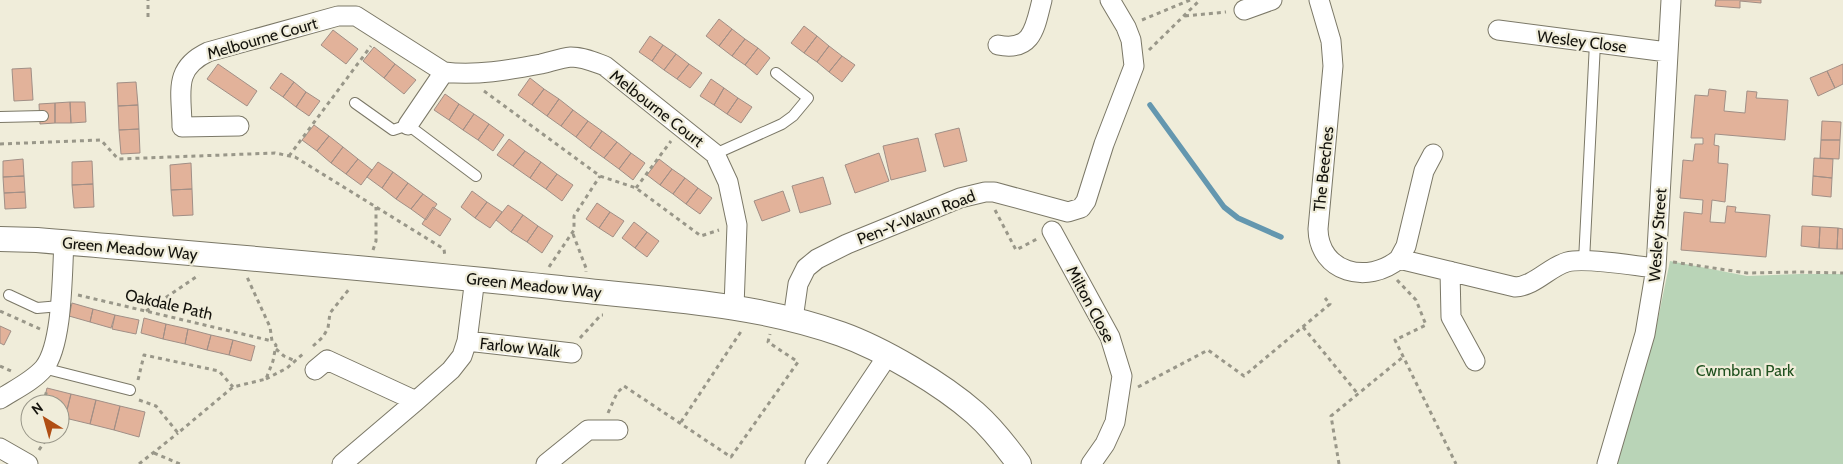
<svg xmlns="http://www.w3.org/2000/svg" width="1843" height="464" font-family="Cabin,sans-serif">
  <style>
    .green { fill: #b9d4b7 }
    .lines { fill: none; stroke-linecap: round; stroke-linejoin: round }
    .stream { stroke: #6497af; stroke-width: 5.5 }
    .building { fill: #e2b29a; stroke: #a18f86 }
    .service-casing { stroke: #7b7867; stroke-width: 12 }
    .minor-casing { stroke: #7b7867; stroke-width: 21 }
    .tertiary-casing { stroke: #7b7867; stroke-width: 26 }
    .path { stroke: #999789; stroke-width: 3; stroke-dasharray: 4 4; stroke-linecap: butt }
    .service { stroke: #fff; stroke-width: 10 }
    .minor { stroke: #fff; stroke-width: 19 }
    .tertiary { stroke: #fff; stroke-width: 24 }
    .labels { text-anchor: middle; stroke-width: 4.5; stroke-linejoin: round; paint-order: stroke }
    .street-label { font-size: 16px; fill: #14130d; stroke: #f0edda }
    .park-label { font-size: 16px; fill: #20511f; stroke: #f0edda }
  </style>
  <rect width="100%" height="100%" fill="#f0edda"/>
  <path class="green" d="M1670,261l77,15 52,-2h44v190h-226l37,-126z"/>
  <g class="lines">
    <path class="stream" d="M1150,105l74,102 14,11 43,19"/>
  </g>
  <path class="building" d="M1716,0h45v3l-21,-2v7l-25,-2z
    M719,19l13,10 -13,17 -13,-10z
    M804,26l13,10 -13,17 -13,-10z
    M732,29l13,10 -13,17 -13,-10z
    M333,30l25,19 -12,15 -25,-19z
    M650,36l13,9 -11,16 -13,-9z
    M817,36l12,10 -12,16 -13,-9z
    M745,39l13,9 -13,17 -13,-9z
    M663,45l13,9 -12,16 -12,-9z
    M829,46l13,10 -13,16 -12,-10z
    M374,47l21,17 -11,14 -21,-17z
    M758,48l12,10 -13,17 -12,-10z
    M676,54l13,10 -12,15 -13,-9z
    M842,56l13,9 -13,17 -13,-10z
    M218,64l39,27 -10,15 -40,-27z
    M395,64l21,16 -12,14 -20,-16z
    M689,64l13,9 -12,15 -13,-9z
    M1843,64v20l-8,4 -8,-17z
    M31,68l2,32 -19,1 -2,-32z
    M1827,71l8,17 -17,8 -8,-18z
    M281,73l13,9 -11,15 -13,-9z
    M530,78l14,11 -12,16 -14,-10z
    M711,79l13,9 -10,17 -14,-9z
    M136,82l2,23 -20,1 -1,-23z
    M294,82l12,10 -10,15 -13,-10z
    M724,88l14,10 -11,16 -13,-9z
    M544,89l15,10 -12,17 -15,-11z
    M1709,89l17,2 -2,20 21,2 2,-22 10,1 -1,6 32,2 -3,40 -70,-6 -1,11 5,1 -1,17 10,1 -3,38 -13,-2 -2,22 15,1 2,-17 9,1 -1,5 35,3 -4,42 -85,-7 3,-38 18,2 1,-14 -23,-2 3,-38 10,1 2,-17h8v-6h-12l4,-43 13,1z
    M306,92l14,9 -11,15 -13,-9z
    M445,94l14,10 -10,16 -15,-10z
    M738,98l14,9 -11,16 -14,-9z
    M559,99l14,11 -12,16 -14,-10z
    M70,102h15l1,20 -15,1z
    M70,102l1,21h-16v-20z
    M55,103v20l-15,1 -1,-20z
    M459,104l15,10 -11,16 -14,-10z
    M138,105l1,24 -20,1 -1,-24z
    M573,110l15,11 -12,16 -15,-11z
    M474,114l15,10 -11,16 -15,-10z
    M588,121l14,10 -12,17 -14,-11z
    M1822,121l19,1 -1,18h-19z
    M489,124l15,11 -11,16 -15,-11z
    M314,125l15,11 -12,15 -15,-11z
    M959,128l8,33 -23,6 -9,-33z
    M139,129l1,24 -19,1 -2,-24z
    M602,131l15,11 -13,16 -14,-10z
    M329,136l14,11 -12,16 -14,-12z
    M918,138l8,33 -35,9 -8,-34z
    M509,139l16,12 -12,15 -16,-11z
    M1821,140h19l-1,19 -19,-1z
    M617,142l14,11 -12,16 -15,-11z
    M343,147l15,12 -12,15 -15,-11z
    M525,151l16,11 -11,16 -17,-12z
    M631,153l14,10 -12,17 -14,-11z
    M879,153l10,28 -34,12 -10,-28z
    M1814,158l19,1 -1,19 -19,-2z
    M23,159l1,17 -21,1v-16z
    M358,159l14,11 -11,15 -15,-11z
    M659,159l13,10 -12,16 -13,-10z
    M92,161l1,23 -21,1v-23z
    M378,162l15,10 -11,16 -15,-11z
    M541,162l16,12 -11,15 -16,-11z
    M191,163l1,26 -21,1 -1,-25z
    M672,169l13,9 -12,16 -13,-9z
    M393,172l15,11 -12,16 -14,-11z
    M557,174l16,11 -11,16 -16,-12z
    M24,176l1,16 -21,1 -1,-16z
    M1813,176l19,2 -1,19 -19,-2z
    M823,177l8,27 -31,9 -8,-27z
    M685,178l13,10 -12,16 -13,-10z
    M408,183l15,11 -12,15 -15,-10z
    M93,184l1,23 -20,1 -2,-23z
    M698,188l14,10 -12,16 -14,-10z
    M192,189l1,26 -20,1 -2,-26z
    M472,191l15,11 -12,16 -14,-11z
    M783,191l7,20 -28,10 -8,-20z
    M25,192l1,16 -21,1 -1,-16z
    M423,194l14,10 -11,16 -15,-11z
    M487,202l15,10 -12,16 -15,-10z
    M597,203l13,9 -11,16 -13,-9z
    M508,205l15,10 -12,17 -15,-12z
    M433,207l18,12 -11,17 -18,-12z
    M610,212l14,9 -11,16 -14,-9z
    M523,215l15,11 -11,16 -16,-10z
    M634,222l13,10 -12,16 -13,-10z
    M538,226l15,10 -11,17 -15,-11z
    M1802,226l18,1 -1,21 -18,-2z
    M1820,227l18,1 -1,21 -18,-1z
    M1838,228l5,1v20h-6z
    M647,232l12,9 -12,16 -12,-9z
    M72,303l21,6 -3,13 -21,-6z
    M93,309l22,6 -4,13 -21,-6z
    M115,315l24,5 -3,14 -24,-5z
    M144,318l22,6 -3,15 -22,-6z
    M166,324l22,5 -3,15 -22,-5z
    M0,326l11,5 -7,14 -4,-2z
    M188,329l23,6 -4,15 -22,-6z
    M211,335l22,5 -4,15 -22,-5z
    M233,340l22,6 -4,15 -22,-6z
    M47,388l24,6 -6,24 -5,-1v-13h-17z
    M71,394l25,6 -6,24 -25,-6z
    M96,400l24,6 -6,24 -24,-6z
    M120,406l25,6 -6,25 -25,-7z"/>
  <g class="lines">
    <g class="service-casing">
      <path id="service" d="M355,103l38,27 15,-5 68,51
        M0,117l43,-1
        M715,154l67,-30 11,-8 15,-18 -32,-25
        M1584,261l11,-218
        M9,295l28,13 23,-2
        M43,368l87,22"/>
    </g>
    <g class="minor-casing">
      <path id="minor" d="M1319,0l12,41 2,25 -15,163c1,44 50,56 81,30
        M1244,10l28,-10
        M1498,30l169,22
        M998,45c35,7 37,-18 44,-45
        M408,125l36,-53
        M239,126l-57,1c0,-34 -10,-58 26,-75l130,-36h18l88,56c32,4 65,-2 97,-8 9,-2 20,-6 30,-7 13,0 23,5 34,9l110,88 13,28 9,43 -3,82
        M1433,154l-9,17 -18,75 -7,13 116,28c20,-1 34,-20 52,-25 19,-5 68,4 89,6
        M1052,231l58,106 12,39 -7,46 -10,22 -14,20
        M1450,271l1,46 24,44
        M793,319l5,-35 8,-16 11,-9 30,-15 113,-46 25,-6h9l74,20 13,-4 5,-7 18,-57 30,-78 -3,-26 -5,-13 -16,-27
        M467,341l105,12
        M315,370l12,-10 89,41
        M0,399c14,-9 33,-18 44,-31 19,-24 18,-95 20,-126
        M0,448l28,16
        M342,464l74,-63 35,-31 11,-14 5,-15 8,-63
        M546,464l42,-34h30
        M815,464l73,-109
        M1607,464l38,-130 11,-66 15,-268"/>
    </g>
    <g class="tertiary-casing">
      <path id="tertiary" d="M0,239l37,1c174,15 349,29 523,48 94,11 192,14 281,46 42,15 101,50 134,79 17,15 31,33 44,51"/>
    </g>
    <path class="path" d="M1185,16l41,-4
      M148,17v-17
      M1142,20l48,-20
      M1149,50l51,-50
      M484,91l116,85 36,12 65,48 18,-6
      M0,144l101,-4 17,19 157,-6 20,4 149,92 1,8
      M289,156l82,-110
      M636,188l35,-47
      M995,210l21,40 21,-11
      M573,234l13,34v4
      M373,250l3,-9v-34
      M1673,262l74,11 52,-1 44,1
      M549,267l25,-37v-14l26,-40
      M1397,280l19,20 10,25 -31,15 61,124
      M78,295l194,46
      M0,311l40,18
      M146,311l53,-36
      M1303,327l55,67
      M580,338l21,-23h2
      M313,346l10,-9 5,-9 2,-15 20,-25
      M276,349l8,7 11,5
      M0,366l11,5
      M266,379l21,-11 17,-15
      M138,380l6,-25 75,16 14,16
      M1138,387l70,-37 36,26 86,-72 -5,-6
      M139,400l17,6 22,27 55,-46 33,-8 7,-18 3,-16 -4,-4 -2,-14 -23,-50
      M43,404l4,-14
      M608,413l9,-20 7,-7 107,71 67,-95 -30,-20 2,-8
      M681,422l61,-92
      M39,450l8,-12 -2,-4
      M154,453l26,11
      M139,464l39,-31
      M1339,464l-8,-48 72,-59"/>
    <use href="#service" class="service"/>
    <use href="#minor" class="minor"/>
    <use href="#tertiary" class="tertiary"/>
  </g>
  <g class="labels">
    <g class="street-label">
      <text transform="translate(262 38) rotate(-16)" y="6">Melbourne Court</text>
      <text transform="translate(1582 41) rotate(7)" y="6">Wesley Close</text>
      <text transform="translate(657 108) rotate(38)" y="6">Melbourne Court</text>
      <text transform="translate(1323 169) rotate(-84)" y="6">The Beeches</text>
      <text transform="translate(916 217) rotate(-21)" y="6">Pen-Y-Waun Road</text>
      <text transform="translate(1657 235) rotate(-86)" y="6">Wesley Street</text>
      <text transform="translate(130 248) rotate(5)" y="6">Green Meadow Way</text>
      <text transform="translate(534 285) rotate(6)" y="6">Green Meadow Way</text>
      <text transform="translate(169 304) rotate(13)" y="6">Oakdale Path</text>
      <text transform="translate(1091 304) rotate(62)" y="6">Milton Close</text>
      <text transform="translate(520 347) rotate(6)" y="6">Farlow Walk</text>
    </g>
    <g class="park-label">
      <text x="1745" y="376">Cwmbran Park</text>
    </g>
  </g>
  <g transform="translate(45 419) rotate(323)"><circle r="24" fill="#f0edda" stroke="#989688"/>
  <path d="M0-4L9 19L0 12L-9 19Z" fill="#b04e14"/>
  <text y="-8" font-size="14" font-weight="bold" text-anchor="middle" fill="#14130d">N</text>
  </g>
</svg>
